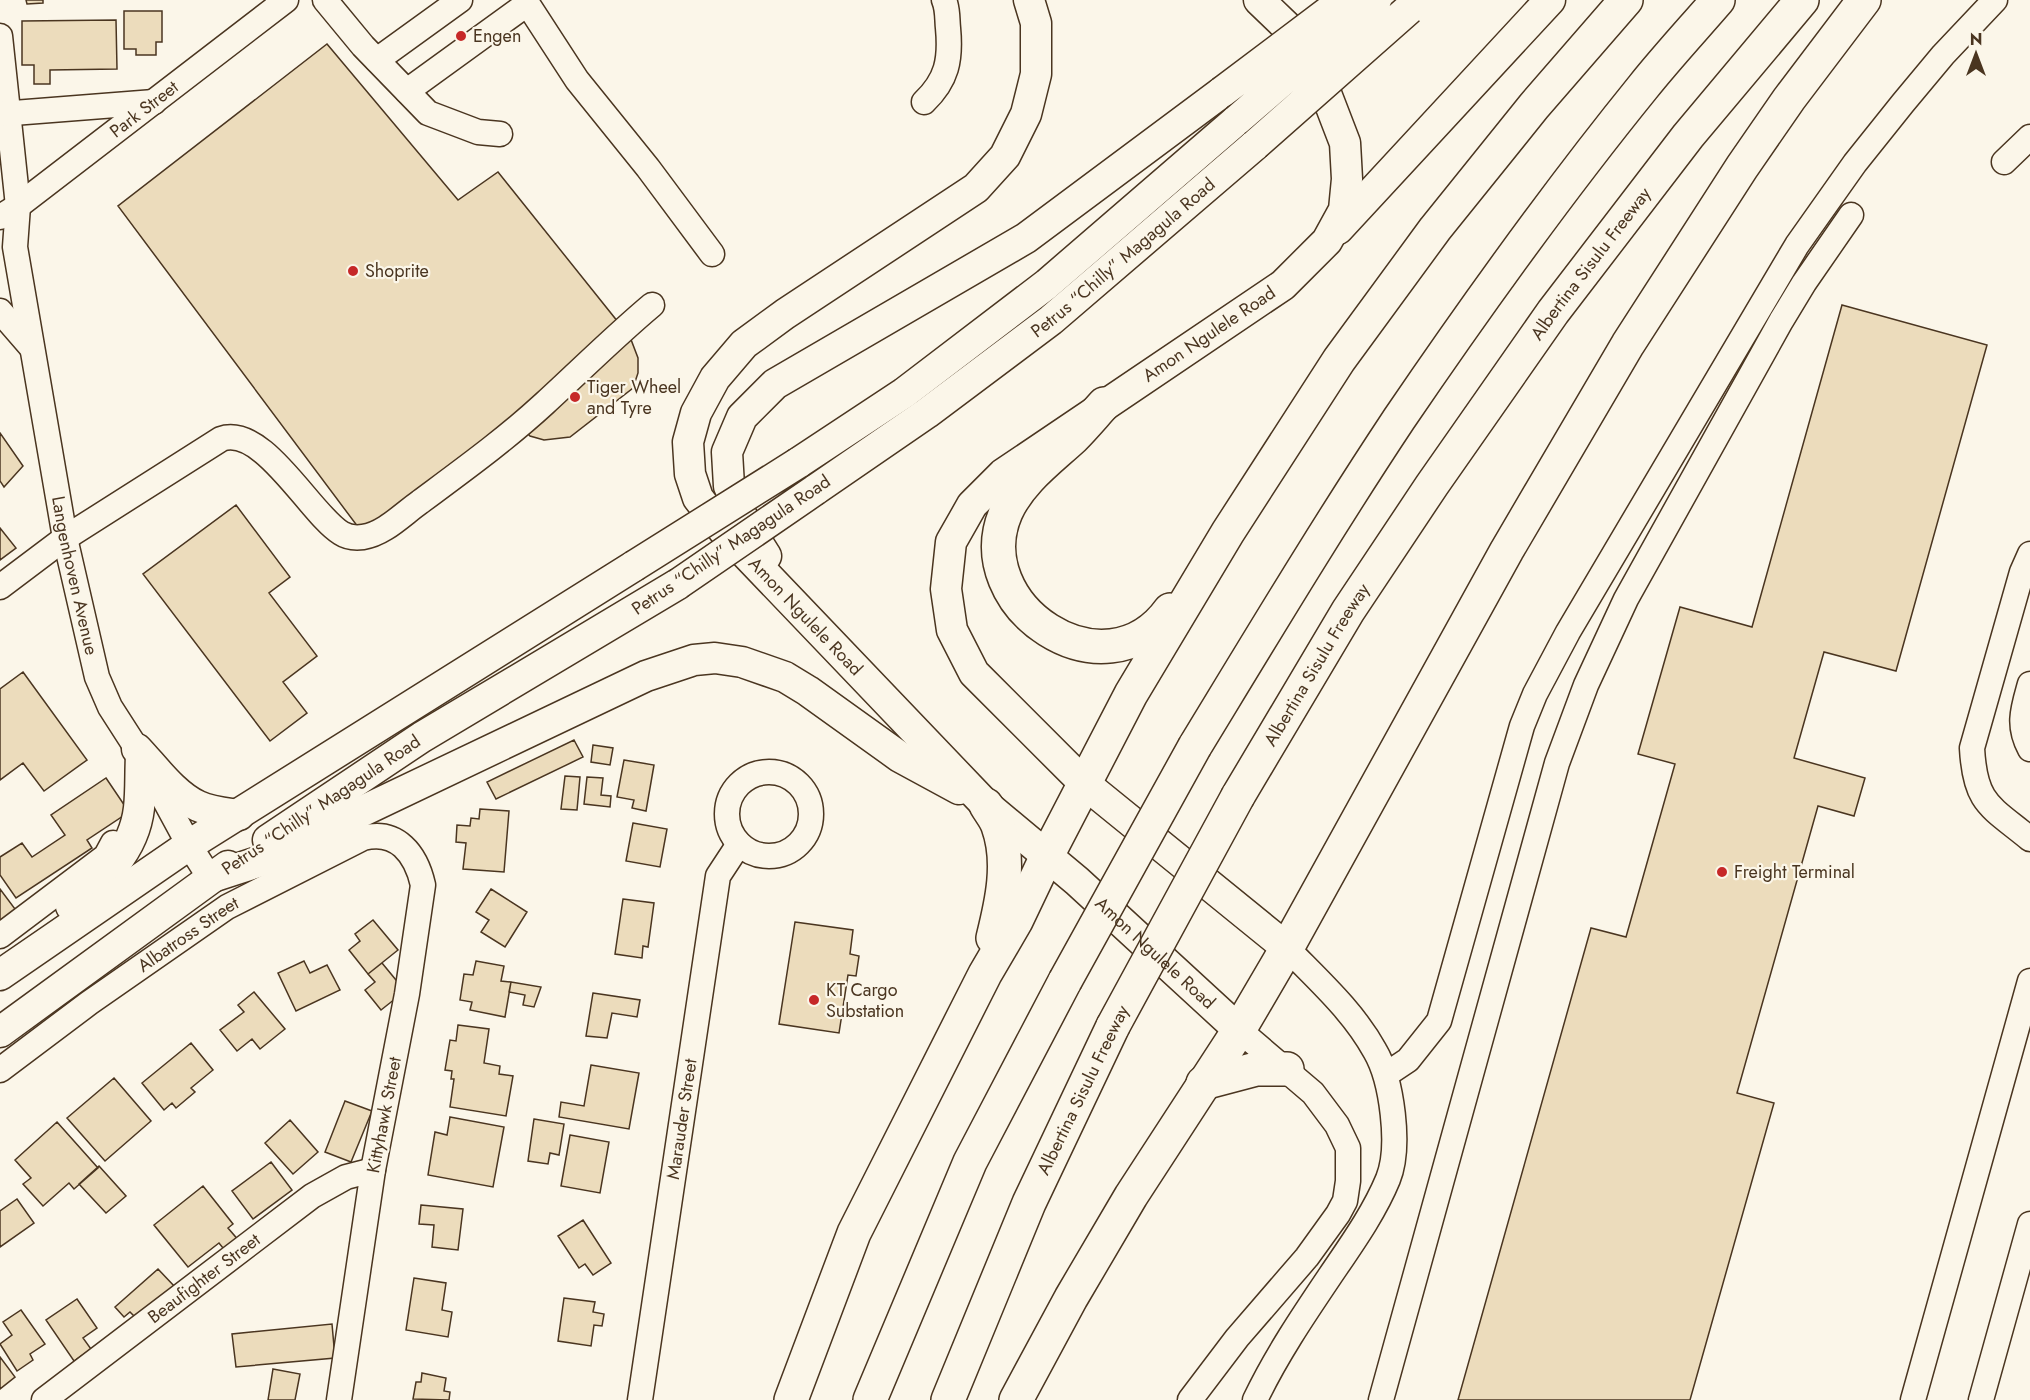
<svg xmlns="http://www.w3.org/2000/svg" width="2030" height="1400" font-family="Jost,sans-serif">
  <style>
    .building { fill: #ecdcbc; stroke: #4a3520; stroke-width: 1.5 }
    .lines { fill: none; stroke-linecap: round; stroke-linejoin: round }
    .minor-casing { stroke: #4a3520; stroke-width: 27 }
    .major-casing { stroke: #4a3520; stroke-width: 33 }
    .highway-casing { stroke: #4a3520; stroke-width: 36 }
    .minor { stroke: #fbf6e9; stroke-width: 24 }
    .major { stroke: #fbf6e9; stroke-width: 30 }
    .highway { stroke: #fbf6e9; stroke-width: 33 }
    .major-bridge-casing { stroke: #4a3520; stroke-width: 33; stroke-linecap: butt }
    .highway-bridge-casing { stroke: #4a3520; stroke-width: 36; stroke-linecap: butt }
    .major-bridge { stroke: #fbf6e9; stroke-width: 30 }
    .highway-bridge { stroke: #fbf6e9; stroke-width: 33 }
    .poi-dot { fill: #c62828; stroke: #fbf6e9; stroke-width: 2 }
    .labels { text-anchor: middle; stroke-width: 4.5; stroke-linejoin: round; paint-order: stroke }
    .poi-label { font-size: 18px; fill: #4a3520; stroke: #fbf6e9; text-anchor: start }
    .street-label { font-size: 18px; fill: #4a3520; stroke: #fbf6e9 }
  </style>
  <rect width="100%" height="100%" fill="#fbf6e9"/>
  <path class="building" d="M26,0h17v3l-16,1z
    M124,11h38v31h-6v13h-20v-6h-12z
    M116,20l1,49 -67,1v14h-16v-19h-12v-44z
    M327,44l131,156 40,-28 132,165 8,21v15l-5,15 -63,49 -26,3 -14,-4 -11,-12 -158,107 -243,-325z
    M1842,305l145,40 -91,326 -72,-19 -30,106 71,20 -11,38 -36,-10 -81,287 37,10 -84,297h-232l133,-472 35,9 49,-173 -37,-10 42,-147 72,20z
    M0,433l23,33 -19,21 -4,-6z
    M236,505l54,72 -21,16 48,63 -34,26 24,31 -37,28 -127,-167z
    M0,528l16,20 -16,12z
    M23,672l64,88 -43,31 -21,-28 -23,17v-91z
    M574,740l9,17 -87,42 -9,-17z
    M593,745l20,3 -3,17 -19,-3z
    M624,760l30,5 -8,46 -14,-3 2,-8 -17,-3z
    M565,776l15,1 -3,33 -16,-1z
    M587,777l16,1 -2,17 10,1 -1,11 -26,-3z
    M106,778l23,34 -42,28 5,8 -76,50 -16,-23v-18l22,-14 10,14 33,-22 -14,-20z
    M480,809l29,2 -5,61 -41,-3 3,-26 -10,-1 1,-17 13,1 1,-8 8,1z
    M633,823l34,6 -7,38 -34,-6z
    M0,889l21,28 -21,15z
    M491,889l36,23 -22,35 -24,-15 8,-12 -13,-8z
    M623,899l31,4 -6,44 -5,-1 -1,12 -27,-4z
    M373,920l25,30 -30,24 -19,-24 11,-9 -5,-7z
    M795,922l58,8 -3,24 9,2 -3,20 -8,-1 -9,58 -60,-9z
    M304,961l6,12 17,-8 13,25 -44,21 -18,-38z
    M476,961l28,5 -3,15 10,1 -6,35 -35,-7 2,-8 -12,-2 4,-26 9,1z
    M382,963l23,28 -24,19 -16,-20 10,-8 -7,-8z
    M511,982l30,5 -7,20 -11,-2 2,-10 -16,-3z
    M254,992l31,37 -25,20 -8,-10 -15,12 -17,-21 24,-18 -6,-7z
    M593,993l47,7 -3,17 -25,-4 -5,25 -21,-2z
    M458,1025l31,4 -5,34 16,3 -1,8 14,2 -7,40 -56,-9 4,-28h-3l1,-8 -7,-1 5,-30 6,1z
    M191,1043l22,27 -22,18 4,4 -19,16 -4,-5 -8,7 -22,-27z
    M591,1065l48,8 -10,56 -70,-12 2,-15 23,4z
    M114,1078l37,43 -46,40 -38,-43z
    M345,1101l27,10 -21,51 -26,-10z
    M450,1117l54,10 -11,60 -65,-12 7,-43 12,3z
    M534,1119l30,5 -5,31 -9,-2 -2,11 -20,-3z
    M290,1120l28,32 -25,22 -28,-31z
    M57,1122l41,46 -24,21 -5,-6 -26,23 -20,-22 8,-6 -16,-18z
    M570,1135l39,7 -9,51 -39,-7z
    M271,1162l21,28 -39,29 -21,-28z
    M99,1166l27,30 -20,17 -27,-29z
    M203,1186l30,38 -5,4 12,14 -13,11 -8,-10 -31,24 -34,-42z
    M17,1199l17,24 -34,24v-36z
    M421,1205l42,4 -5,41 -26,-3 2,-22 -15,-1z
    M583,1220l28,43 -18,12 -8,-11 -6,4 -21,-32z
    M158,1269l17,18 -37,33 -8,-8 -6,5 -9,-10z
    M414,1278l32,5 -4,27 10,2 -4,25 -42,-7z
    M564,1298l31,4 -2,10 11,2 -2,12 -8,-1 -3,21 -33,-5z
    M77,1299l20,29 -14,10 8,11 -17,12 -28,-41z
    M21,1310l24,34 -15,10 3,6 -16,11 -17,-27 12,-9 -9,-13z
    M332,1324l3,34 -99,9 -4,-33z
    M0,1357l15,20 -15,12z
    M273,1369l27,5 -5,26h-27z
    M422,1373l24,5 -2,13 6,1 -1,8 -36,-1 3,-17h5z"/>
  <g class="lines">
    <g class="minor-casing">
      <g id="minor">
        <path d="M325,0l38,46 65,67 50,19 22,2"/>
        <path d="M525,0l52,80 71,88 64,86"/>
        <path id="s1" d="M0,36l18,170 -3,41 50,291 32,139 13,30 27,42 52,96 21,33"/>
        <path d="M377,60l83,-60"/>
        <path d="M407,91l120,-87"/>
        <path d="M924,102c23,-22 27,-42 24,-74 -1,-9 0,-19 -4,-28"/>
        <path d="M0,114l154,-12"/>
        <path d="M2004,162l26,-25"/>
        <path id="s2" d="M0,217l18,-11 268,-206"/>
        <path d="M0,311l31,36"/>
        <path d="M2030,554l-8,18 -50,176c3,56 18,58 58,91"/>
        <path d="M0,587l65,-49 156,-99c42,-15 89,75 120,94 6,4 14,5 22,4 21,-3 40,-23 57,-35 43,-32 86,-63 125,-99 36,-33 70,-67 107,-98"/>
        <path d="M2030,684c-7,25 -13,41 0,65"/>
        <circle cx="769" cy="814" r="42"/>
        <path d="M0,936l106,-80 7,-13"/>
        <path id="s3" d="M0,1070l89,-67 138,-96 136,-69c34,-9 53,16 60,47l-16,109 -34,176 -34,230"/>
        <path d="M1387,1074l21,-14 31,-39 83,-295 13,-32 33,-62 229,-387 58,-82 48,-60 40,-48 52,-55"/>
        <path id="s4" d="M44,1400l268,-204 34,-19 27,-7"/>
        <path id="s5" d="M640,1400l78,-524 21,-32"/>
        <path d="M1190,1400l47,-62 70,-81 31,-43 7,-13 3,-20v-33l-11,-23 -24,-32 -74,-63"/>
        <path d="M1255,1400c21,-44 48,-84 75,-124 21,-31 44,-63 58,-97 13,-32 4,-99 -13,-128 -22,-40 -57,-71 -88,-103"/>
        <path d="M1381,1400l176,-637 29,-78 40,-86 155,-278 23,-38 47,-68"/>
        <path d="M1913,1400l117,-419"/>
        <path d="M1981,1400l49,-176"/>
      </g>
    </g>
    <g class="major-casing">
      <g id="major">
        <path id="s6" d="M1029,0l7,23v51l-10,40 -21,42 -29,32 -191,126 -41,30 -29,34 -19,35 -8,29 2,32 8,24 26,33 262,274 91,76 162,149"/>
        <path d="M1259,0l27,26 39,65 20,52 2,36 -3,31 -17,31 -44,44 -280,189 -31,31 -21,37 -5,47 6,41 22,43 111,111 202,164"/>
        <path d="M1338,229l212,-229"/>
        <path d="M798,463l106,-70 143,-109 190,-164"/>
        <path id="s7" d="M815,490l112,-77 124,-93 204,-175"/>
        <path d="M766,556l-22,-35 -15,-35 -2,-34 15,-35 33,-33 251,-146 196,-146"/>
        <path d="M137,749c18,19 37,46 61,57 13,6 27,7 41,9"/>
        <path d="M268,840l154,-103 256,-153"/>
        <path d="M212,877l55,-18 60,-31 319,-152 48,-16 21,-2 27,4 43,15 23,14 92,66 59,32"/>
        <path d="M71,906c32,-27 63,-54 68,-98 2,-17 1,-35 2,-52"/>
        <path d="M0,975l189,-130 445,-279"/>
        <path d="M0,1032l228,-166"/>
      </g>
    </g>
    <g class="highway-casing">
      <g id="highway">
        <path d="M1104,404c-10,11 -20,23 -31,34 -24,22 -53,43 -67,74 -41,94 99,188 164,98"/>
        <path d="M1195,746c67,-110 133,-220 204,-327 77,-113 158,-226 244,-332 24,-30 50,-58 75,-87"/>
        <path id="s8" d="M1238,796l110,-185 84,-126 121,-173 135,-176 114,-136"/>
        <path d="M986,805c4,7 10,14 12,21 13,36 4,76 -5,112"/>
        <path d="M1203,1083l53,-14h31"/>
        <path d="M791,1400l63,-167 131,-259 31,-53 31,-65 84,-162 97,-162 111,-172 96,-131 99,-123 92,-106"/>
        <path d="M870,1400l100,-238 95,-181"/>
        <path d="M948,1400l81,-197 84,-177"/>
        <path d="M1016,1400l55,-102 60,-102 108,-166 48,-82 220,-398 121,-206 114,-177 47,-68 75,-99"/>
      </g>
    </g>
    <use href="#minor" class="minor"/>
    <use href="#major" class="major"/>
    <use href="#highway" class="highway"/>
    <g class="major-bridge-casing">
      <path id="major-bridge" d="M1222,92l122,-92
        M1237,120l139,-120
        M1255,145l154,-136
        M634,566l164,-103
        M678,584l137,-94"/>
    </g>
    <g class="highway-bridge-casing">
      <path id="highway-bridge" d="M1065,981l130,-235
        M1113,1026l125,-230"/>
    </g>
    <use href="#major-bridge" class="major-bridge"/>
    <use href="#highway-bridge" class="highway-bridge"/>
  </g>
  <g class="poi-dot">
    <circle cx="461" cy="36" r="6"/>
    <circle cx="353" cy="271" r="6"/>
    <circle cx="575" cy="397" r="6"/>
    <circle cx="1722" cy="872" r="6"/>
    <circle cx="814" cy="1000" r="6"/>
  </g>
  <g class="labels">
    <g class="poi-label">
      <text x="473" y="42">Engen</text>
      <text x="365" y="277">Shoprite</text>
      <text x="587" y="393">Tiger Wheel<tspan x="587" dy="21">and Tyre</tspan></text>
      <text x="1734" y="878">Freight Terminal</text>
      <text x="826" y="996">KT Cargo<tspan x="826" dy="21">Substation</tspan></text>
    </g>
    <g class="street-label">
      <text dy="6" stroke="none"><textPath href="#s2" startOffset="180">Park Street</textPath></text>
      <text dy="6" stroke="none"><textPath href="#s7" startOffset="386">Petrus “Chilly” Magagula Road</textPath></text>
      <text dy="6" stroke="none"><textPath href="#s8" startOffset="639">Albertina Sisulu Freeway</textPath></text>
      <text transform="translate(1209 334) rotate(-34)" y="6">Amon Ngulele Road</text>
      <text transform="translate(731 545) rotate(-34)" y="6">Petrus “Chilly” Magagula Road</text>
      <text dy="6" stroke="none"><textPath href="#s1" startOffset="546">Langenhoven Avenue</textPath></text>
      <text dy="6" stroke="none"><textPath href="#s6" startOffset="818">Amon Ngulele Road</textPath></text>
      <text dy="6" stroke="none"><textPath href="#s8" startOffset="153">Albertina Sisulu Freeway</textPath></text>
      <text transform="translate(321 805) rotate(-34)" y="6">Petrus “Chilly” Magagula Road</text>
      <text dy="6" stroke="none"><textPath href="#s3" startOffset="232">Albatross Street</textPath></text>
      <text dy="6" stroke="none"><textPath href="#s6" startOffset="1304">Amon Ngulele Road</textPath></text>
      <text transform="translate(1083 1090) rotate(-64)" y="6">Albertina Sisulu Freeway</text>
      <text transform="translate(384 1115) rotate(-79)" y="6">Kittyhawk Street</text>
      <text dy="6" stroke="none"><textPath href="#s5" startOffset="284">Marauder Street</textPath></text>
      <text dy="6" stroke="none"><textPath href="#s4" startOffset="201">Beaufighter Street</textPath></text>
    </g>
  </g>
  <g transform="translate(1976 54)" stroke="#fbf6e9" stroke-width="4.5" paint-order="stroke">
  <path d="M0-4.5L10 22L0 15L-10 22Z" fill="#4a3520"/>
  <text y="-9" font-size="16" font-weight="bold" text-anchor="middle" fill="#4a3520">N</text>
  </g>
</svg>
